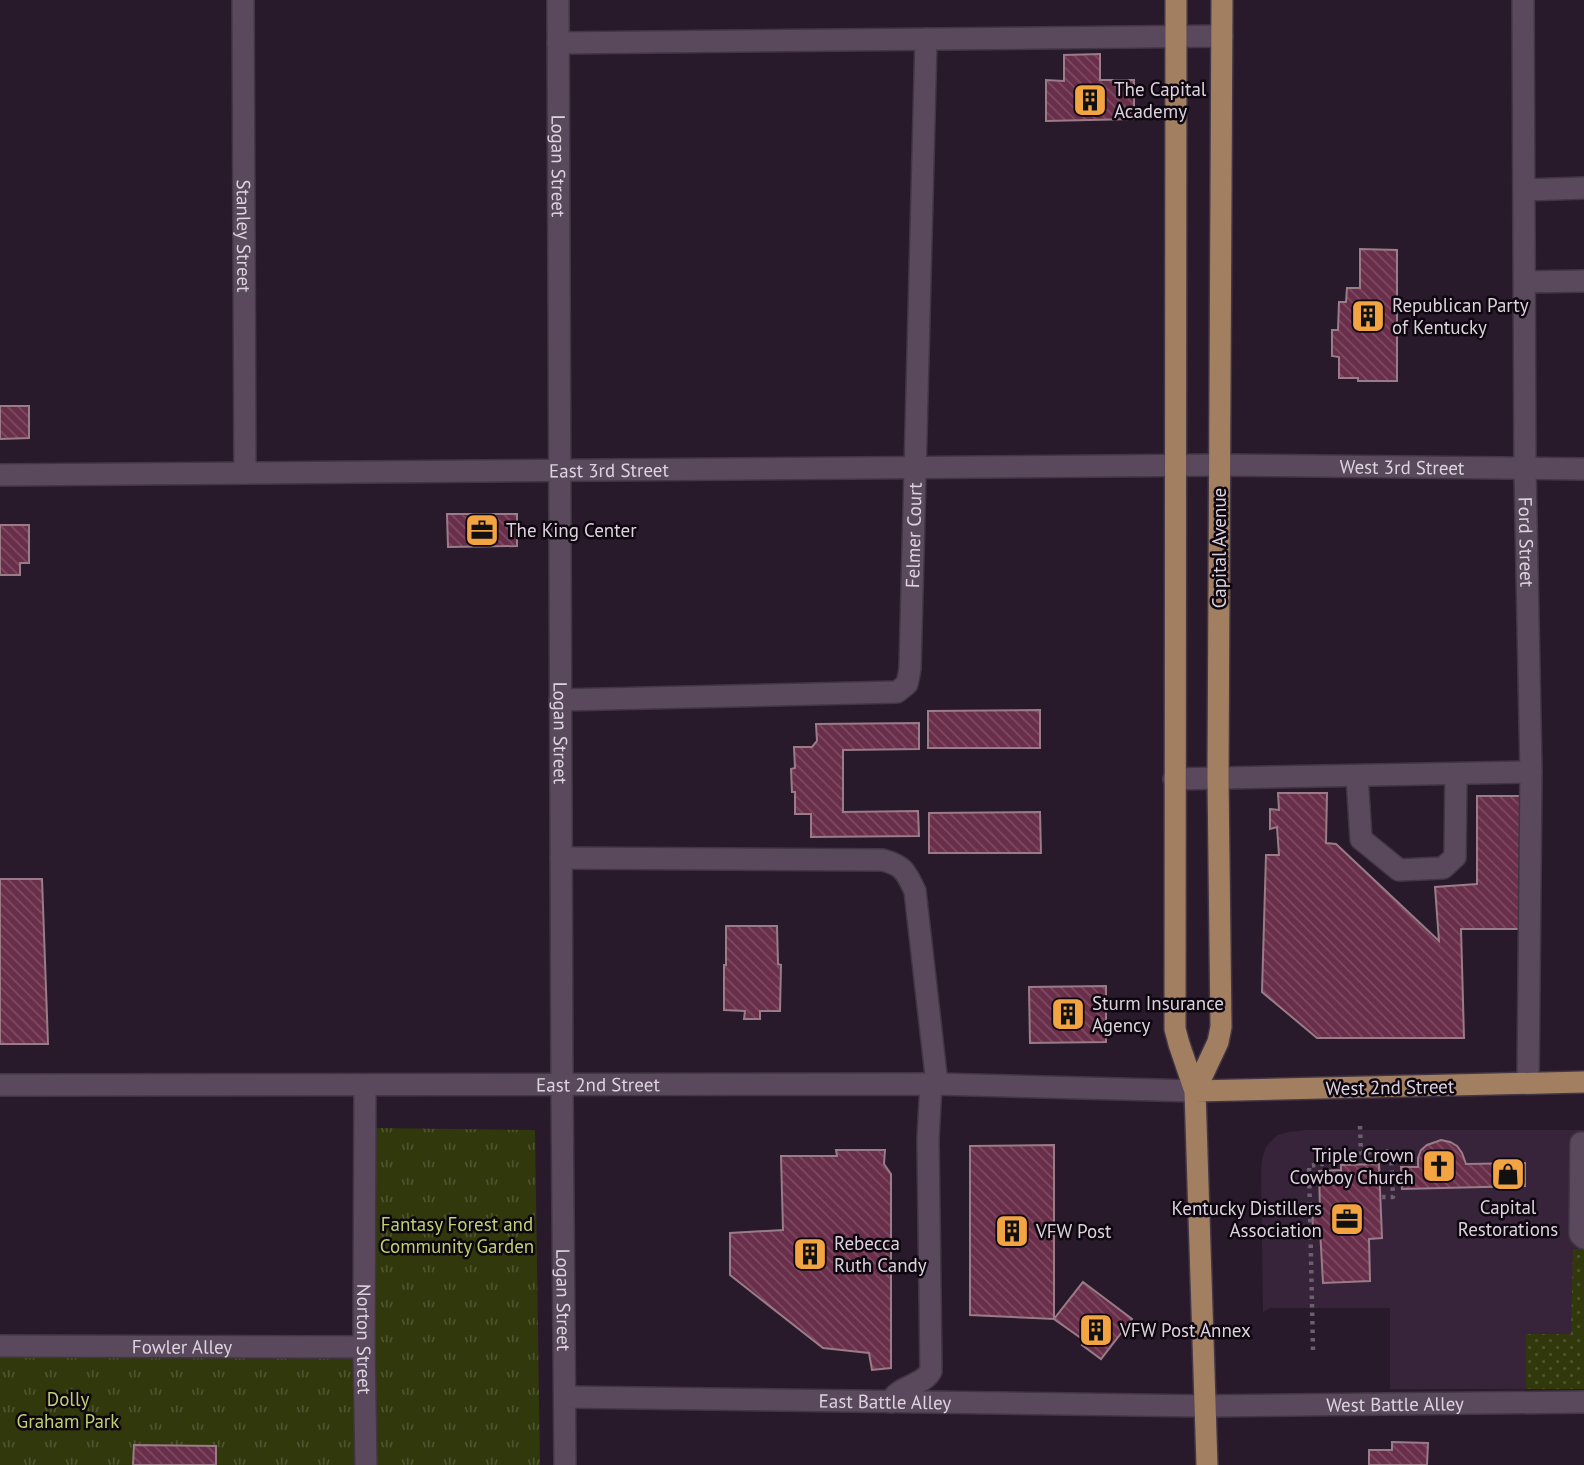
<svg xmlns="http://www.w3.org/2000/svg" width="1584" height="1465" font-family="'PT Sans',sans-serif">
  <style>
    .built { fill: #37243a }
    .grass { fill: url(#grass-dots) }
    .park { fill: url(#park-tufts) }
    .building { fill: url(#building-back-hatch); stroke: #997c87; stroke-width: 2 }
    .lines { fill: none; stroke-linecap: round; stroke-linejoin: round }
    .minor-casing { stroke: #423644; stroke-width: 24 }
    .major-casing { stroke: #423644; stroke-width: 24 }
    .path { stroke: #6b5e6d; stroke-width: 4.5; stroke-dasharray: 3.5 5; stroke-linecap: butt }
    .minor { stroke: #5a495c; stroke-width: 21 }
    .major { stroke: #a27f61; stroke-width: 21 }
    .labels { text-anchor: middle; stroke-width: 5; stroke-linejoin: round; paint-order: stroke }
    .poi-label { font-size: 19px; fill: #ddd3df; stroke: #0e070f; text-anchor: start }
    .street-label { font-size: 19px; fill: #ddd3df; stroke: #0e070f }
    .park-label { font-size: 19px; fill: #bdd073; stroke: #0e070f }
  </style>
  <defs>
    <pattern id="grass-dots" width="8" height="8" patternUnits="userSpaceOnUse" patternTransform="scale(1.75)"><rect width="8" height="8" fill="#31380c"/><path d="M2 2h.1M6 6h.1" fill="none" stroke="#4e542f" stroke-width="1.8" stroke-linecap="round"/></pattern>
    <pattern id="park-tufts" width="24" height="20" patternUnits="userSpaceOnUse" patternTransform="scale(1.75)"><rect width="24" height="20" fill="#31380c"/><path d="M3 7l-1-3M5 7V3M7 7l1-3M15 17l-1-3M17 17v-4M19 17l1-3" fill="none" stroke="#4e542f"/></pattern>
    <pattern id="building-back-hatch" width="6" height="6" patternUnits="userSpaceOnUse" patternTransform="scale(1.75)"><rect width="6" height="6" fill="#692e49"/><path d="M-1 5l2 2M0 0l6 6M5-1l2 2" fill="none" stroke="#7e4b63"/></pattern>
  </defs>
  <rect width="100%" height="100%" fill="#291a2b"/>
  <path class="built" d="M1307,1130h277v259h-194v-81h-119l-7,3 -1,3 -2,-142 1,-12 3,-11 5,-7 8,-7 11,-3z"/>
  <path class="grass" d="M1573,1249h11v140h-58v-55h45z"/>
  <path class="park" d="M376,1128l159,2 5,335h-164z
    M0,1354l358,2v109h-358z"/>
  <path class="building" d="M1100,54v26h34v39l-88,2v-41l18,1v-26z
    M1360,249l37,1v131h-39v-3h-19v-21l-7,-1v-26h6l1,-28h7l1,-14h13z
    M0,406h29v32l-29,1z
    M447,514h70v32l-69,1z
    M0,525h29v38h-9v12h-20z
    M1040,710v38h-112v-37z
    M919,723v26l-76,1v62l75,-1 1,25 -108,1v-23h-16v-22h-3l-1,-23 4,-1 -1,-21h18l5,-6 -1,-17z
    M1278,793h49l-1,50 10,1 103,97 -4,-54 42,-3v-88h46v133h-62l3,109h-147l-55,-46 4,-137h13l-2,-28 -7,2v-20l9,1z
    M1040,812l1,41h-112v-40z
    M0,879h42l6,165h-48z
    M726,926h51l1,38 3,1 -1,46h-20v8h-16l1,-8 -21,-1v-45h2z
    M1106,986v56l-76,1 -1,-56z
    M1441,1140l9,2 7,4 5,7 4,11 59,-1v23l-123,3 -1,-22h17v-9l3,-8 6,-5z
    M1054,1145v174l-84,-4v-169z
    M836,1150h49l-1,14 7,10v194l-19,2 -3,-17 -46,-5 -93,-73v-42l53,-3 -2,-74h56z
    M1379,1164l3,74 -13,1 1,42 -47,2 -3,-54h-7l-1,-20h8l-1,-38 22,-1v-5z
    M1083,1282l49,37 -31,40 -19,-14 3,-4 -31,-22z
    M1392,1442l36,1 -1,22h-58v-15h23z
    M134,1445l82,1v19h-83z"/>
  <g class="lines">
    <g class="minor-casing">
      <g id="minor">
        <path id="s1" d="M243,0l2,473"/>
        <path id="s2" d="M558,0l4,1085 3,380"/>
        <path id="s3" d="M1523,0l2,470 6,302 -3,311"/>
        <path d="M558,43l664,-7"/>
        <path d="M1524,190l60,-2"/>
        <path d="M1525,282l59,-1"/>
        <path id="s4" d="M0,475l1219,-10 365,4"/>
        <path id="s5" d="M560,700l337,-8 10,-8 3,-15 16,-630"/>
        <path d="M1357,776l4,63 38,31 44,-2 12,-11 1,-83"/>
        <path d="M1174,779l357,-7"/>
        <path d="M561,858l322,2c21,6 23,12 32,31l22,193"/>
        <path id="s6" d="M0,1085l937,-1 258,7"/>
        <path id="s7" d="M365,1085l-1,262 2,118"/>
        <path d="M1584,1143h-3l-1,91 4,4"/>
        <path id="s8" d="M0,1346l364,1"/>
        <path id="s9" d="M565,1397l640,9 379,-4"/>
        <path d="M891,1402c7,-17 31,-15 40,-31l-3,-232 3,-55"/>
      </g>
    </g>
    <g class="major-casing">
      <path id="major" d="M1176,0l-1,1029 4,15 16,47 12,374
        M1195,1091l23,-49 3,-15 -3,-249 4,-778
        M1195,1091l389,-9"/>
    </g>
    <path class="path" d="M1360,1126l1,27 30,-2 2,46h-12
      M1313,1350l-4,-184 52,-8"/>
    <use href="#minor" class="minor"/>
    <use href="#major" class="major"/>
  </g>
  <defs>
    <g id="building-square" transform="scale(1.75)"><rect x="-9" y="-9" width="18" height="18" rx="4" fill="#f3a442" stroke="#0e070f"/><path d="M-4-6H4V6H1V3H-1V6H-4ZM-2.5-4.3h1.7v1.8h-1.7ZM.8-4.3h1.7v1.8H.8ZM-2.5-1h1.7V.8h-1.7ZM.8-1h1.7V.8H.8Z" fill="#111"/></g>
    <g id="office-square" transform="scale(1.75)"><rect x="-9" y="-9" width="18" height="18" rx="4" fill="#f3a442" stroke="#0e070f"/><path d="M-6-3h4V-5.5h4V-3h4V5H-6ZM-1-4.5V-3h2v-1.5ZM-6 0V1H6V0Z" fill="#111"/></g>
    <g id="church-square" transform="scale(1.75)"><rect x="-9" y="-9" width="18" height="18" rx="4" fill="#f3a442" stroke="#0e070f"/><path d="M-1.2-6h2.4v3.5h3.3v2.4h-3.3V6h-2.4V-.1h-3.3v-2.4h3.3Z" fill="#111"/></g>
    <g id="shop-square" transform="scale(1.75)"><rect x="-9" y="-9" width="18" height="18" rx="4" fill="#f3a442" stroke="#0e070f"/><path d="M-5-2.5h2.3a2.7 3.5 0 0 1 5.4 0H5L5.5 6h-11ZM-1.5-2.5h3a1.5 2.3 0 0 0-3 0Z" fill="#111"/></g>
  </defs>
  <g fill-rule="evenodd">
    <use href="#building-square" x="1090" y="100"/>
    <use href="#building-square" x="1368" y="316"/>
    <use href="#office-square" x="482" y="530"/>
    <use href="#building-square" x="1068" y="1014"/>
    <use href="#church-square" x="1439" y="1166"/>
    <use href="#shop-square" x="1508" y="1174"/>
    <use href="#office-square" x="1347" y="1219"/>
    <use href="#building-square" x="1012" y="1231"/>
    <use href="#building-square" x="810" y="1254"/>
    <use href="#building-square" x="1096" y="1330"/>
  </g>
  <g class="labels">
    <g class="poi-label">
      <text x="1114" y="96">The Capital<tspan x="1114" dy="22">Academy</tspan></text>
      <text x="1392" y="312">Republican Party<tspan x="1392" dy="22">of Kentucky</tspan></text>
      <text x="506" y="537">The King Center</text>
      <text x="1092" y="1010">Sturm Insurance<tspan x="1092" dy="22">Agency</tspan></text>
      <text x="1414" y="1162" text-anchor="end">Triple Crown<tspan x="1414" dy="22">Cowboy Church</tspan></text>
      <text x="1508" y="1214" text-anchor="middle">Capital<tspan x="1508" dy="22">Restorations</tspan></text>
      <text x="1322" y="1215" text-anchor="end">Kentucky Distillers<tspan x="1322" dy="22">Association</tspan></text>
      <text x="1036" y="1238">VFW Post</text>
      <text x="834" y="1250">Rebecca<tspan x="834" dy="22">Ruth Candy</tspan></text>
      <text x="1120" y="1337">VFW Post Annex</text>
    </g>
    <g class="street-label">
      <text dy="7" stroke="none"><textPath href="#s2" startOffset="166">Logan Street</textPath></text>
      <text dy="7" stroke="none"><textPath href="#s1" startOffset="236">Stanley Street</textPath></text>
      <text dy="7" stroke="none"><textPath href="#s4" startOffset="1402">West 3rd Street</textPath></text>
      <text dy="7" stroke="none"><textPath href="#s4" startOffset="609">East 3rd Street</textPath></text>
      <text dy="7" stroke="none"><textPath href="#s5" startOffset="499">Felmer Court</textPath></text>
      <text dy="7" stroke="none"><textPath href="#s3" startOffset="542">Ford Street</textPath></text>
      <text transform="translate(1219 548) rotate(-90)" y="7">Capital Avenue</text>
      <text dy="7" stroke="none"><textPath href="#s2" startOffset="733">Logan Street</textPath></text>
      <text dy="7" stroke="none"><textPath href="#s6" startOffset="598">East 2nd Street</textPath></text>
      <text transform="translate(1390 1087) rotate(-1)" y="7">West 2nd Street</text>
      <text dy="7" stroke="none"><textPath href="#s2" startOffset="1300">Logan Street</textPath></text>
      <text dy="7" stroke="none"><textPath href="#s7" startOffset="254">Norton Street</textPath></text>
      <text dy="7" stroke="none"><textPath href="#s8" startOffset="182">Fowler Alley</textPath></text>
      <text dy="7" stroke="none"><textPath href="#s9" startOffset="320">East Battle Alley</textPath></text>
      <text dy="7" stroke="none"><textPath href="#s9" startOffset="830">West Battle Alley</textPath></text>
    </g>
    <g class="park-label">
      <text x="457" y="1231">Fantasy Forest and<tspan x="457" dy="22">Community Garden</tspan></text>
      <text x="68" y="1406">Dolly<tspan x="68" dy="22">Graham Park</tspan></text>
    </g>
  </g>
</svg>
